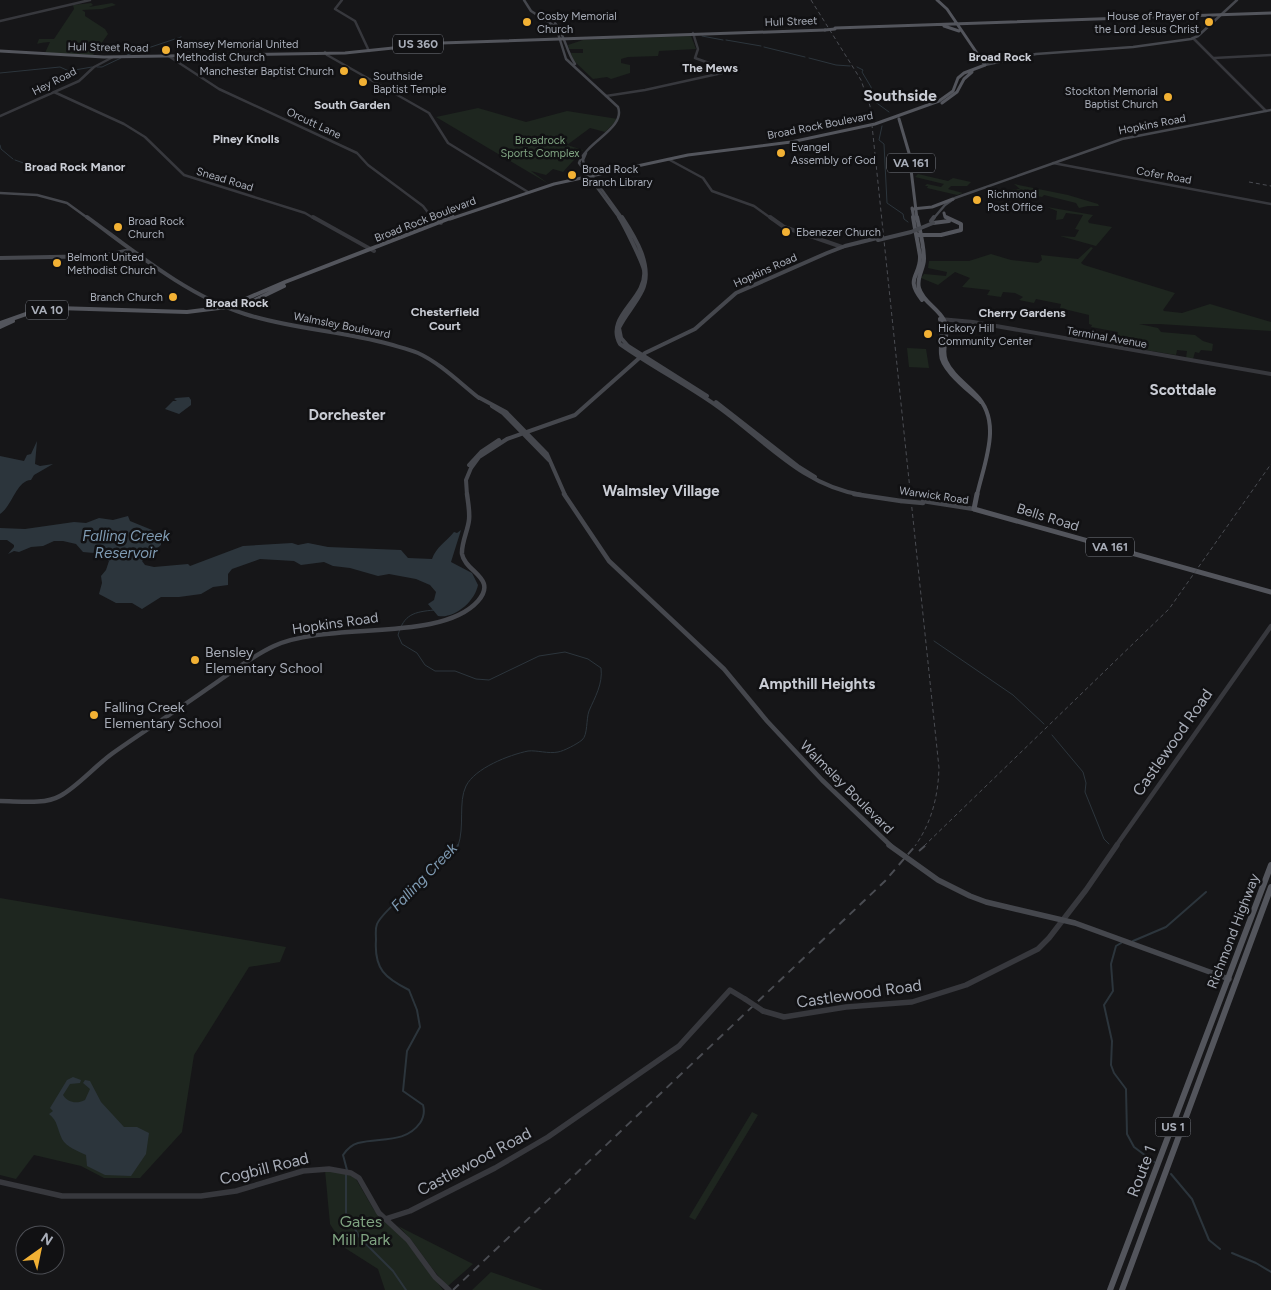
<svg xmlns="http://www.w3.org/2000/svg" width="1271" height="1290" font-family="Figtree,sans-serif">
  <style>
    .green { fill: #1e261f }
    .water { fill: #2c353c }
    .lines { fill: none; stroke-linecap: round; stroke-linejoin: round }
    .stream-far1 { stroke: #2c353c; stroke-width: 1 }
    .stream { stroke: #2c353c; stroke-width: 2 }
    .tertiary-far3 { stroke: #37383d; stroke-width: 2.5 }
    .tertiary-far2 { stroke: #37383d; stroke-width: 4 }
    .tertiary-far1 { stroke: #37383d; stroke-width: 4.5 }
    .tertiary { stroke: #37383d; stroke-width: 5.5 }
    .secondary-far3 { stroke: #45474d; stroke-width: 2.5 }
    .secondary-far2 { stroke: #45474d; stroke-width: 4 }
    .secondary-far1 { stroke: #45474d; stroke-width: 4.5 }
    .secondary { stroke: #45474d; stroke-width: 5.5 }
    .primary-far3 { stroke: #53555c; stroke-width: 3 }
    .primary-far2 { stroke: #53555c; stroke-width: 4 }
    .primary-far1 { stroke: #53555c; stroke-width: 5 }
    .primary { stroke: #53555c; stroke-width: 6 }
    .rail-far1 { stroke: #4a4c52; stroke-width: 1; stroke-dasharray: 4 3; stroke-linecap: butt }
    .rail { stroke: #4a4c52; stroke-width: 2; stroke-dasharray: 8 6; stroke-linecap: butt }
    .tertiary-bridge { stroke: #37383d; stroke-width: 5.5 }
    .secondary-bridge-far1 { stroke: #45474d; stroke-width: 4 }
    .secondary-bridge { stroke: #45474d; stroke-width: 4.5 }
    .primary-bridge { stroke: #53555c; stroke-width: 3 }
    .poi-dot { fill: #f2b134; stroke: #111113; stroke-width: 2 }
    .labels { text-anchor: middle; stroke-width: 5; stroke-linejoin: round; paint-order: stroke }
    .far-poi-label { font-size: 11px; fill: #a8adb8; stroke: #111113; text-anchor: start }
    .far-street-label { font-size: 11px; fill: #a8adb8; stroke: #111113 }
    .far-park-label { font-size: 11px; fill: #7fa381; stroke: #111113 }
    .shield { fill: #111113; stroke: #7b7e86; stroke-width: 1 }
    .shield-label { font-size: 12px; font-weight: bold; fill: #a8adb8 }
    .far-neighbourhood-label { font-size: 12px; font-weight: bold; fill: #c9ccd4; stroke: #111113 }
    .street-label { font-size: 14px; fill: #a8adb8; stroke: #111113 }
    .poi-label { font-size: 14px; fill: #a8adb8; stroke: #111113; text-anchor: start }
    .neighbourhood-label { font-size: 15px; font-weight: bold; fill: #c9ccd4; stroke: #111113 }
    .water-label { font-size: 15px; font-style: italic; fill: #7f9bb3; stroke: #111113 }
    .far-district-label { font-size: 16px; font-weight: bold; fill: #c9ccd4; stroke: #111113 }
    .near-street-label { font-size: 16px; fill: #a8adb8; stroke: #111113 }
    .near-park-label { font-size: 16px; fill: #7fa381; stroke: #111113 }
  </style>
  <rect width="100%" height="100%" fill="#161618"/>
  <path class="green" d="M91,3l2,2 -4,2 23,-4 4,2 -14,4 -20,1 3,2v4l20,13 3,5 -15,21 -48,-2 5,-11c-9,0 -14,3 -23,3l10,-1 2,-5h15l20,-30 -1,-4z
    M691,36l5,13 -37,2 -1,5 -30,1 -7,2v4l9,2v8l-19,6 -4,-2 -14,2 -20,-19 -2,-7h12v-4h-14l-1,-4 15,-5z
    M478,108l48,14 41,-11 51,8 -13,13 -15,-4 -23,17 16,5 -20,22 -10,-3 -7,6 -15,-4 18,13 -113,-67z
    M918,174l30,7 5,-3 18,4 -4,4h-16l-3,3 15,4 -6,2 -30,-7 1,-2h-3l2,-2 14,3 3,-3 -29,-7z
    M1014,184l54,11 30,9 1,2h-11l-9,2 -3,-5 -32,-8 -2,2 -16,-3h-17l-3,-4 14,-1z
    M1047,207l46,8 -5,6 1,2 23,4 -16,19 -36,-10 15,1 4,-7 -4,-1 8,-14 -17,-2 -3,6 -7,1 1,-9z
    M1091,247l2,1 -12,15 3,2 91,28 -12,17 1,1 18,2 28,-9 61,18v9l-112,-7h-20l19,4 3,4 34,3 8,6 10,3 -1,7 -11,-1 -2,3 -4,-1 -2,7 -7,-1 1,-7 -10,-1 -1,5 -61,-10 3,-13 -27,-5 1,-2 -3,-1v-9l-29,-7 1,-4 -25,-5 -2,4 -15,-3 4,-3 -8,-4 -12,-1 -2,5 -14,-2 3,-5 -28,-3 8,-9 -15,-6 -17,13 -17,-7 3,-4 22,2 1,-4 -19,-4 1,-7h40l22,-7 20,6 27,3 4,-3 -1,-5 37,4z
    M907,348l19,1 3,19 -20,-1z
    M0,898l286,49 -6,15 -31,5 -55,88 -12,77 -42,46h-36l-23,-12 -47,-11 -18,24 -16,-4z
    M752,1112l6,3 -63,105 -6,-3z
    M325,1170l25,4 6,5 18,31 29,27 40,53h-58l-7,-21 -33,-21 -15,-24z
    M398,1226l75,38 -25,22c-19,-17 -30,-42 -50,-60z
    M491,1272l52,18h-71z"/>
  <path class="water" d="M189,397l2,3v5l-12,9 -14,-5 8,-8h4l-3,-2 2,-1z
    M37,441l-2,23 5,2 13,-2 -19,11 -3,5c-15,1 -18,25 -31,34v-58l24,5 3,-6 4,-1z
    M128,516l2,5 22,9 9,10v5l-19,16 3,4 9,2 34,-3 2,2 53,-20 49,-3 6,2 10,-2 20,4 73,3 7,8 24,1c4,-12 14,-17 22,-27l3,1 4,-3 -10,32 21,11 6,12c-3,16 -23,34 -40,31l-10,-12 6,-4 2,-8 -6,-7 -14,-6 -27,-5 -11,2 -28,-8 -17,-2 -9,-4 -23,3 -7,-4 -34,-2 -28,10 -4,5v11l-15,2 -12,7 -22,3h-18l-19,12 -10,-6h-16l-17,-9 3,-11 -1,-7 5,-6 3,-9 -15,-8 -11,-1 -7,-8 -13,-3h-9l-11,5 -12,1 -12,5 -5,-1 -6,3 6,-7v-2l-7,-5h-7v-12l25,1 49,-7 12,1 13,-5 14,2z
    M73,1077l8,3 -1,3 -10,1 -7,11c5,8 14,9 22,5l5,-11 -7,-6 2,-3 5,1 11,21 23,25h13l12,6 -3,21 -15,22 -26,-1 -18,-9 -1,-11c-8,-4 -20,-8 -24,-16 -5,-10 -4,-18 -13,-25l4,-3 -3,-3 17,-28z"/>
  <g class="lines">
    <path class="stream-far1" d="M702,36l21,4
      M726,40l35,6
      M764,47l41,10
      M127,55l54,-18
      M809,58l27,7 14,1
      M97,67h5l19,-9
      M857,67l6,3 -1,2 9,15 3,14 15,11
      M0,73l60,-6 9,4 23,-4
      M882,126l-3,14 5,4 3,59 16,11 1,5 4,3
      M0,145l1,4 12,10
      M15,160l17,6
      M434,610c-20,2 -30,4 -36,25l4,9 15,9 8,12 10,6h20l21,8 13,1 50,-24 26,-4 23,7 13,9c2,16 -6,29 -12,43 -3,8 -1,24 -7,29 -5,4 -18,11 -24,12 -10,2 -21,-2 -30,-1 -19,4 -53,17 -62,35 -8,16 -1,41 -8,60
      M934,641l79,54 31,29
      M1052,735l31,37 3,11 -1,9 19,47 5,5"/>
    <path class="stream" d="M1133,941l33,-14 40,-35
      M1121,943l-5,3 -5,18 2,27 -9,14 8,36 -1,24 3,8 12,16 1,45 7,13 20,15
      M347,1170l-4,-15c4,-6 8,-10 15,-12 22,-6 47,1 62,-20 4,-6 5,-11 3,-18l-20,-14 4,-40 13,-24 -3,-17 -8,-20c-24,-12 -35,-21 -33,-50 0,-5 -1,-11 1,-16 5,-12 52,-52 65,-61 4,-10 13,-10 16,-18
      M346,1174v39l14,25 33,33 13,19
      M1171,1174l21,25 17,41 11,9
      M1232,1253l24,10 15,9"/>
    <path class="tertiary-far3" d="M342,0l-7,9 20,12 14,30
      M0,21l90,-21
      M693,33l5,16 -3,9 36,13
      M1193,38l73,73
      M325,52l2,3 102,58 19,30 80,49
      M167,55l52,34 138,64 11,12 55,41 10,13
      M1214,58l57,-3
      M54,92l70,32 21,13 39,38 121,38 10,6
      M606,96l39,-6 86,-19
      M0,116l79,-35 15,-14 19,-10
      M668,159l35,19 9,13 42,15 18,13
      M1053,163l218,41"/>
    <path class="tertiary-far2" d="M313,217l61,34
      M432,217l9,6
      M770,217l14,10 58,20
      M940,319l33,3 298,52"/>
    <path class="tertiary-far1" d="M1116,846l155,-220"/>
    <path class="tertiary" d="M763,1011l21,6 62,-10 66,-5 54,-17 72,-36 11,-11 37,-48 31,-45
      M0,1182l62,14h139l35,-5 67,-20 26,-2 22,4 8,5 20,35 29,27 27,37 14,13
      M385,1219l25,-8 85,-43 53,-31 131,-91 51,-56 15,9"/>
    <path class="secondary-far3" d="M524,0l7,11 25,16 10,32 52,48c8,21 -32,35 -39,56l41,56
      M555,23c10,12 11,28 20,41
      M985,65l51,-11 97,-7 58,-8 7,-3 39,-36
      M586,153l-3,7 1,5 39,54
      M0,193l37,2 30,8 22,16
      M933,219l12,-14 10,-7 167,-59 149,-29"/>
    <path class="secondary-far2" d="M87,217c48,35 101,79 158,97 47,15 97,17 144,30 10,3 20,5 29,9 22,10 42,30 61,45
      M619,217c5,8 23,44 25,53 4,29 -40,46 -24,74 31,22 66,40 97,62 47,33 85,80 145,89
      M622,217c13,20 32,50 20,74 -6,13 -17,24 -23,37l2,10 7,8 79,50
      M931,221l3,-4
      M0,258l102,-2 28,-6
      M478,397l28,15 41,42 18,41
      M716,402l83,65 16,10
      M492,406l11,7 46,47
      M469,465l12,-13 18,-12
      M467,495l-1,-15 5,-12 8,-11 28,-18 68,-24 70,-62 50,-24 41,-36 91,-40 18,-7 32,-8"/>
    <path class="secondary-far1" d="M564,494l45,67 115,108 43,52 55,59 69,66
      M854,494l47,7
      M923,501l51,8
      M0,801c18,0 44,4 60,-5 17,-9 36,-31 53,-43 31,-22 63,-42 94,-64 21,-14 43,-32 67,-43 53,-25 167,-3 204,-45 20,-23 -13,-29 -16,-47 -1,-10 6,-24 7,-34 1,-8 -1,-18 -2,-26"/>
    <path class="secondary" d="M889,845l49,35 32,16 16,6 89,21 154,56"/>
    <path class="primary-far3" d="M944,26l15,5
      M835,28l436,-15
      M0,51l104,6 241,-4 96,-10 384,-13
      M942,103l15,-11 7,-13 8,-7
      M899,119l10,34 8,66
      M912,208l2,11
      M912,209l20,-2 21,-8
      M944,213l1,4 4,2
      M450,219l104,-35 134,-29 103,-13 84,-18 64,-23 14,-10 5,-13 6,-5 21,-8 -38,-56 -10,-9"/>
    <path class="primary-far2" d="M913,217c2,13 5,26 7,39 1,21 -16,21 2,44
      M917,217c3,14 7,28 7,42 0,10 -8,19 -5,29 4,14 19,20 25,32 7,14 -4,28 2,41 6,14 20,23 30,34 27,27 8,68 1,100
      M933,223l16,-2
      M918,235h23l20,-5v-6l-15,-7
      M247,304l37,-18
      M940,319c4,12 0,23 1,35 0,16 29,37 40,48
      M0,323l29,-10 28,-5 130,4 40,-5 58,-25 168,-65
      M0,327l13,-6"/>
    <path class="primary-far1" d="M977,494l-3,15 297,83"/>
    <path class="primary" d="M1110,1290l161,-425
      M1122,1290l149,-403"/>
    <path class="rail-far1" d="M811,0l50,80 9,26 69,662c-1,28 -7,54 -24,78
      M1249,182l22,4
      M924,846l245,-237 102,-145"/>
    <path class="rail" d="M919,851l7,-6
      M453,1290l432,-409 31,-36"/>
    <path class="tertiary-bridge" d="M745,999l18,12"/>
    <path class="secondary-bridge-far1" d="M878,240l33,-8 22,-9"/>
    <path class="secondary-bridge" d="M901,501l22,2"/>
    <path class="primary-bridge" d="M825,30l10,-1"/>
  </g>
  <g class="poi-dot">
    <circle cx="527" cy="22" r="5"/>
    <circle cx="1209" cy="22" r="5"/>
    <circle cx="166" cy="50" r="5"/>
    <circle cx="344" cy="71" r="5"/>
    <circle cx="363" cy="82" r="5"/>
    <circle cx="1168" cy="97" r="5"/>
    <circle cx="781" cy="153" r="5"/>
    <circle cx="572" cy="175" r="5"/>
    <circle cx="977" cy="200" r="5"/>
    <circle cx="118" cy="227" r="5"/>
    <circle cx="786" cy="232" r="5"/>
    <circle cx="57" cy="263" r="5"/>
    <circle cx="173" cy="297" r="5"/>
    <circle cx="928" cy="334" r="5"/>
    <circle cx="195" cy="660" r="5"/>
    <circle cx="94" cy="715" r="5"/>
  </g>
  <g class="labels">
    <g class="far-poi-label">
      <text x="537" y="20">Cosby Memorial<tspan x="537" dy="13">Church</tspan></text>
      <text x="1199" y="20" text-anchor="end">House of Prayer of<tspan x="1199" dy="13">the Lord Jesus Christ</tspan></text>
      <text x="176" y="48">Ramsey Memorial United<tspan x="176" dy="13">Methodist Church</tspan></text>
      <text x="334" y="75" text-anchor="end">Manchester Baptist Church</text>
      <text x="373" y="80">Southside<tspan x="373" dy="13">Baptist Temple</tspan></text>
      <text x="1158" y="95" text-anchor="end">Stockton Memorial<tspan x="1158" dy="13">Baptist Church</tspan></text>
      <text x="791" y="151">Evangel<tspan x="791" dy="13">Assembly of God</tspan></text>
      <text x="582" y="173">Broad Rock<tspan x="582" dy="13">Branch Library</tspan></text>
      <text x="987" y="198">Richmond<tspan x="987" dy="13">Post Office</tspan></text>
      <text x="128" y="225">Broad Rock<tspan x="128" dy="13">Church</tspan></text>
      <text x="796" y="236">Ebenezer Church</text>
      <text x="67" y="261">Belmont United<tspan x="67" dy="13">Methodist Church</tspan></text>
      <text x="163" y="301" text-anchor="end">Branch Church</text>
      <text x="938" y="332">Hickory Hill<tspan x="938" dy="13">Community Center</tspan></text>
    </g>
    <g class="far-street-label">
      <text transform="translate(791 21) rotate(-2)" y="4">Hull Street</text>
      <text transform="translate(108 47) rotate(1)" y="4">Hull Street Road</text>
      <text transform="translate(54 81) rotate(-27)" y="4">Hey Road</text>
      <text transform="translate(314 123) rotate(25)" y="4">Orcutt Lane</text>
      <text transform="translate(1152 124) rotate(-11)" y="4">Hopkins Road</text>
      <text transform="translate(820 125) rotate(-11)" y="4">Broad Rock Boulevard</text>
      <text transform="translate(1164 175) rotate(10)" y="4">Cofer Road</text>
      <text transform="translate(225 179) rotate(17)" y="4">Snead Road</text>
      <text transform="translate(425 219) rotate(-21)" y="4">Broad Rock Boulevard</text>
      <text transform="translate(765 270) rotate(-24)" y="4">Hopkins Road</text>
      <text transform="translate(342 325) rotate(11)" y="4">Walmsley Boulevard</text>
      <text transform="translate(1107 337) rotate(10)" y="4">Terminal Avenue</text>
      <text transform="translate(934 495) rotate(8)" y="4">Warwick Road</text>
    </g>
    <g class="far-park-label">
      <text x="540" y="144">Broadrock<tspan x="540" dy="13">Sports Complex</tspan></text>
    </g>
    <g class="shield">
      <rect x="393" y="34.5" width="50" height="19" rx="4"/>
      <rect x="887" y="153.5" width="48" height="19" rx="4"/>
      <rect x="26" y="300.5" width="42" height="19" rx="4"/>
      <rect x="1086" y="537.5" width="48" height="19" rx="4"/>
      <rect x="1155.5" y="1117.5" width="35" height="19" rx="4"/>
    </g>
    <g class="shield-label">
      <text x="418" y="48">US 360</text>
      <text x="911" y="167">VA 161</text>
      <text x="47" y="314">VA 10</text>
      <text x="1110" y="551">VA 161</text>
      <text x="1173" y="1131">US 1</text>
    </g>
    <g class="far-neighbourhood-label">
      <text x="1000" y="61">Broad Rock</text>
      <text x="710" y="72">The Mews</text>
      <text x="352" y="109">South Garden</text>
      <text x="246" y="143">Piney Knolls</text>
      <text x="75" y="171">Broad Rock Manor</text>
      <text x="237" y="307">Broad Rock</text>
      <text x="445" y="316">Chesterfield<tspan x="445" dy="14">Court</tspan></text>
      <text x="1022" y="317">Cherry Gardens</text>
    </g>
    <g class="street-label">
      <text transform="translate(1048 517) rotate(17)" y="5">Bells Road</text>
      <text transform="translate(335 623) rotate(-8)" y="5">Hopkins Road</text>
      <text transform="translate(847 787) rotate(45)" y="5">Walmsley Boulevard</text>
      <text transform="translate(1233 931) rotate(-69)" y="5">Richmond Highway</text>
    </g>
    <g class="poi-label">
      <text x="205" y="657">Bensley<tspan x="205" dy="16">Elementary School</tspan></text>
      <text x="104" y="712">Falling Creek<tspan x="104" dy="16">Elementary School</tspan></text>
    </g>
    <g class="neighbourhood-label">
      <text x="1183" y="395">Scottdale</text>
      <text x="347" y="420">Dorchester</text>
      <text x="661" y="496">Walmsley Village</text>
      <text x="817" y="689">Ampthill Heights</text>
    </g>
    <g class="water-label">
      <text x="126" y="541">Falling Creek<tspan x="126" dy="17">Reservoir</tspan></text>
      <text transform="translate(424 877) rotate(-46)" y="5">Falling Creek</text>
    </g>
    <g class="far-district-label">
      <text x="900" y="101">Southside</text>
    </g>
    <g class="near-street-label">
      <text transform="translate(1172 742) rotate(-55)" y="6">Castlewood Road</text>
      <text transform="translate(859 993) rotate(-8)" y="6">Castlewood Road</text>
      <text transform="translate(474 1161) rotate(-28)" y="6">Castlewood Road</text>
      <text transform="translate(264 1168) rotate(-14)" y="6">Cogbill Road</text>
      <text transform="translate(1141 1171) rotate(-69)" y="6">Route 1</text>
    </g>
    <g class="near-park-label">
      <text x="361" y="1227">Gates<tspan x="361" dy="18">Mill Park</tspan></text>
    </g>
  </g>
  <g transform="translate(40 1250) rotate(33)"><circle r="24" fill="#111113" stroke="#4d4f55"/>
  <path d="M0-4L9 19L0 12L-9 19Z" fill="#f2b134"/>
  <text y="-8" font-size="14" font-weight="bold" text-anchor="middle" fill="#a8adb8">N</text>
  </g>
</svg>
